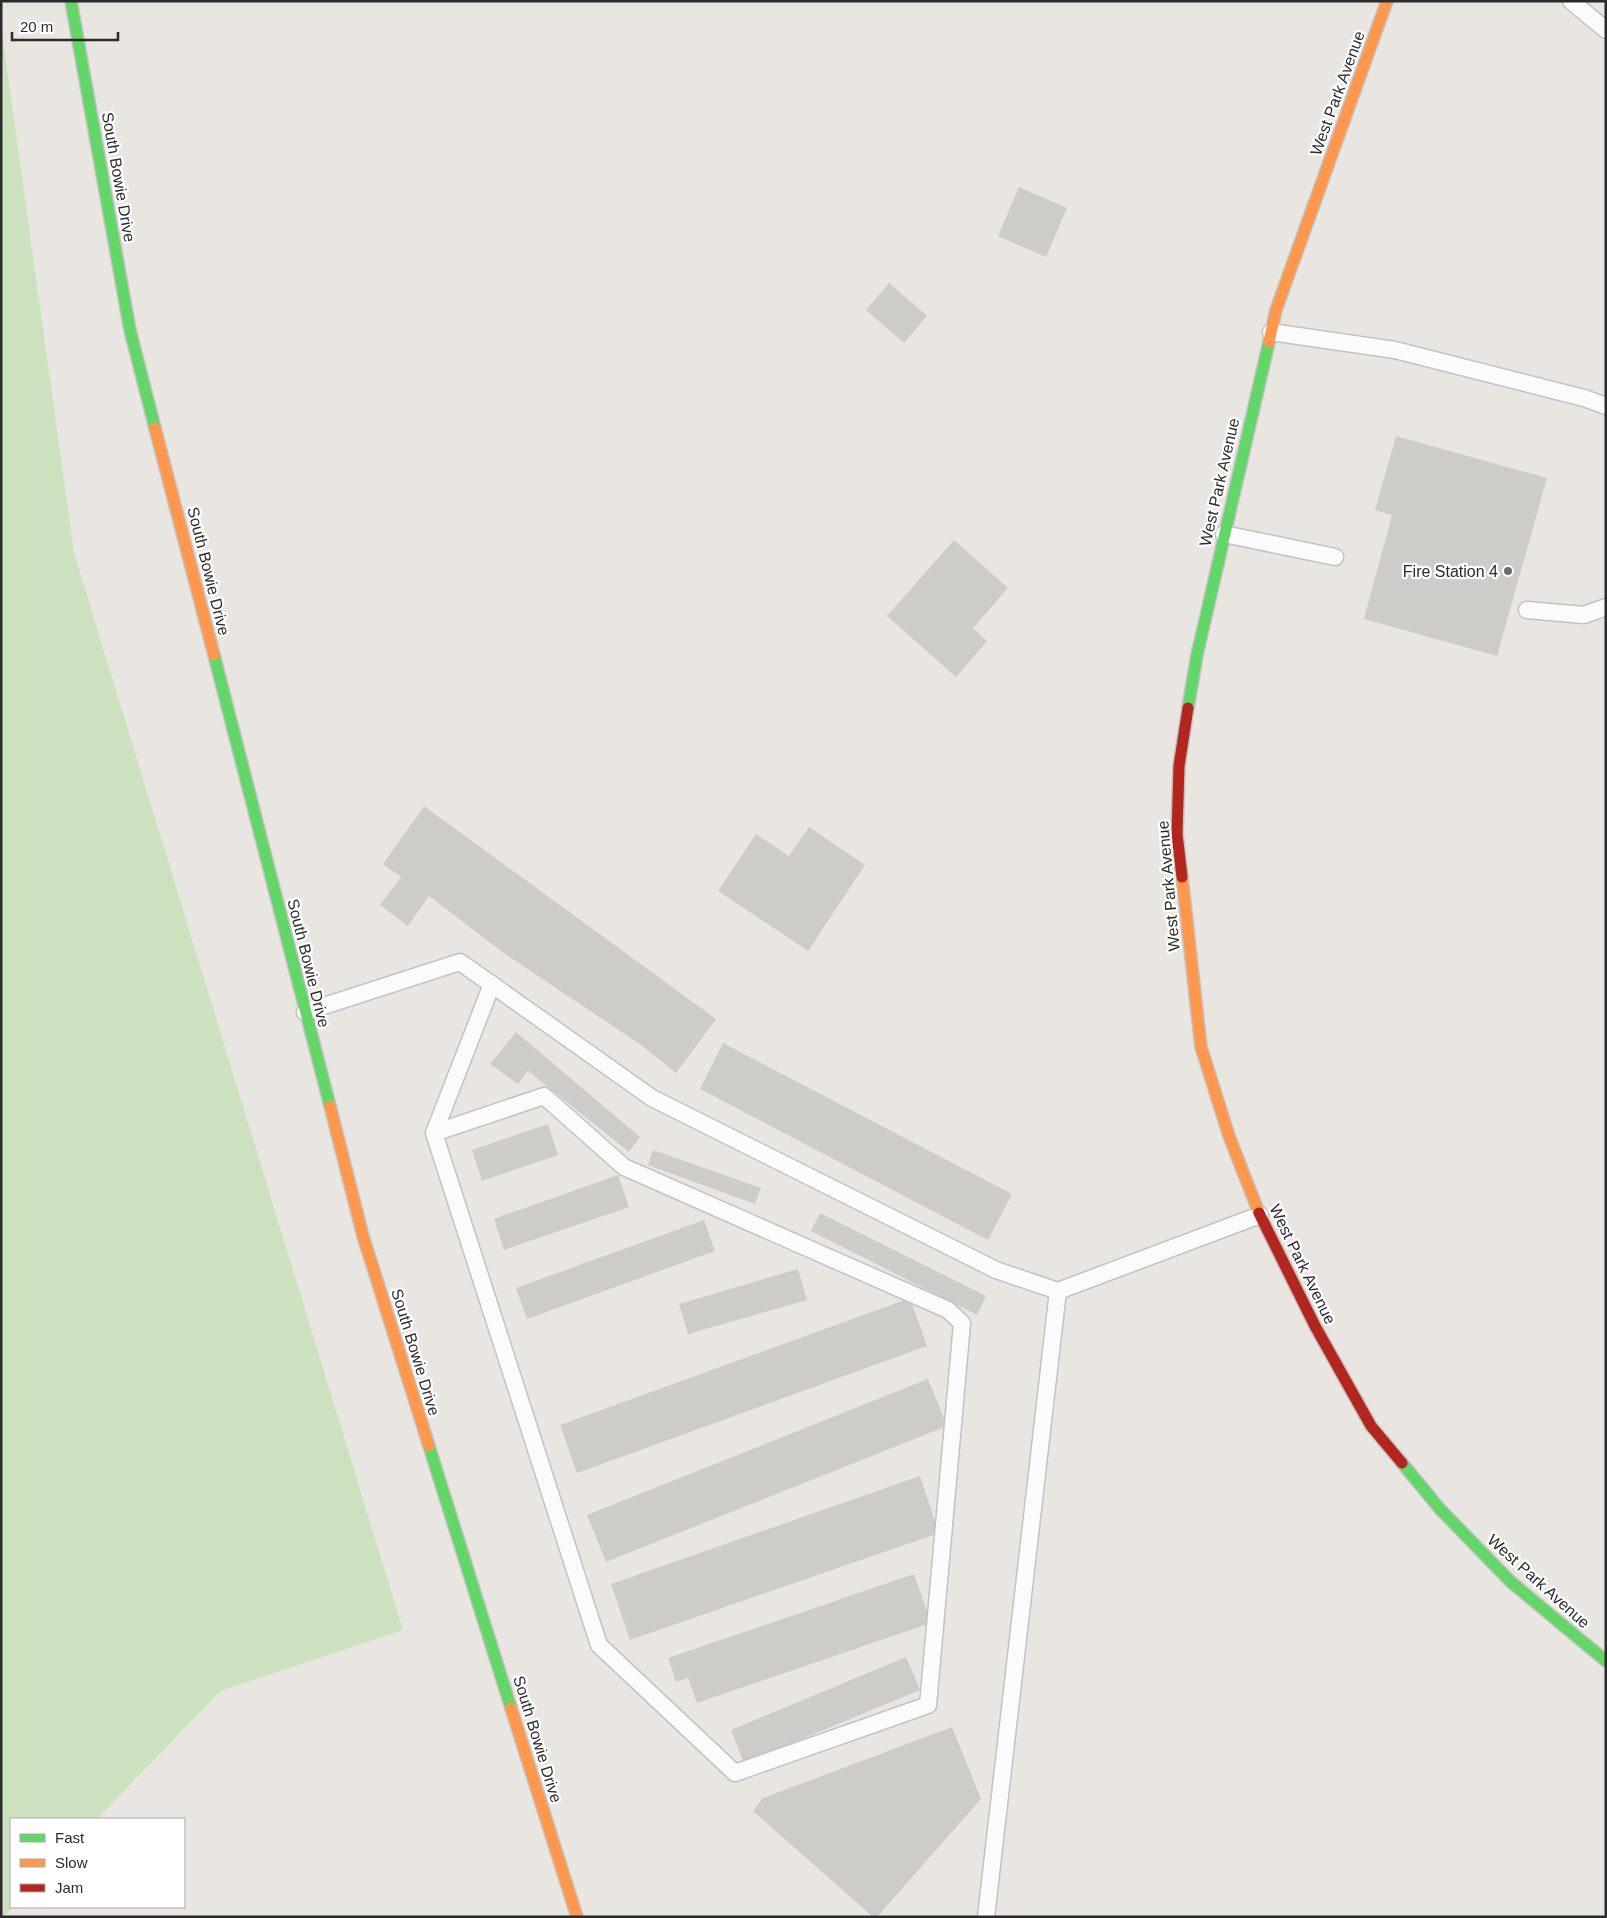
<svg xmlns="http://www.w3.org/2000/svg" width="1607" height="1918" font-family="Helvetica,sans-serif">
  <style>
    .green { fill: #cce1be }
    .building { fill: #ceccc9 }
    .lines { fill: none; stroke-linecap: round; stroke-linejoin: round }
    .lane-casing { stroke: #c3c2c2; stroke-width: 19 }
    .fast-casing { stroke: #c3c2c2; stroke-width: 14 }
    .slow-casing { stroke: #c3c2c2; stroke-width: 14 }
    .jam-casing { stroke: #c3c2c2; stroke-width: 14 }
    .lane { stroke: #fcfbfb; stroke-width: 16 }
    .fast { stroke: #63d668; stroke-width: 11 }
    .slow { stroke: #ff974d; stroke-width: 11 }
    .jam { stroke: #b3261e; stroke-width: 11 }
    .poi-dot { fill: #6e6c6b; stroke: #fff; stroke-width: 2 }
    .labels { text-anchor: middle; stroke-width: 4.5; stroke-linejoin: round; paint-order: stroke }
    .street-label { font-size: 16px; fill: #2b2b2b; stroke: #fff }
    .poi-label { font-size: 16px; fill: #2b2b2b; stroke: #fff; text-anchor: end }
  </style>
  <rect width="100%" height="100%" fill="#e9e6e2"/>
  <path class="green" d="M1,25l73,528 329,1077 -183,61 -123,128h-86v88h2l-10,10h-2z"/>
  <path class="building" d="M1019,187l48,21 -21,49 -48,-21z
    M889,283l38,33 -23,27 -38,-33z
    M1396,436l151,42 -50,178 -133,-37 28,-104 -17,-5z
    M954,540l54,48 -35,40 14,13 -31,36 -69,-61z
    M424,806l292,213 -40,54 -35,-28 -136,-91 -76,-58 -21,30 -28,-21 21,-28 -18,-13z
    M809,827l56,38 -57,86 -90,-60 38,-57 33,22z
    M516,1032l124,105 -11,15 -101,-81 -10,13 -28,-20z
    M723,1043l289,151 -24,46 -288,-151z
    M548,1124l10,31 -76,26 -10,-31z
    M653,1150l108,38 -6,16 -107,-39z
    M618,1175l11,32 -125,43 -10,-31z
    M820,1213l166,83 -9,19 -166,-84z
    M704,1220l11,31 -188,68 -11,-31z
    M798,1269l9,31 -119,34 -9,-30z
    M910,1298l17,48 -350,127 -17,-48z
    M928,1379l19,47 -341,136 -19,-47z
    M920,1476l19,57 -309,107 -19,-56z
    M914,1574l17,49 -234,80 -9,-25 -12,4 -8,-24z
    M906,1657l14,33 -176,73 -13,-33z
    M952,1727l29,72 -104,118h-4l-120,-106 10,-13z"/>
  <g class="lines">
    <g class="lane-casing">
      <path id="lane" d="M1571,1l35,29
        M1271,332l124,18 189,48 22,8
        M1224,534l111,23
        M1527,610l57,5 22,-8
        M305,1012l155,-50 192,136 344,172 62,21 202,-76
        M434,1133l110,-37 80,71 324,143 14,13 -34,382 -193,68 -136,-128 -165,-512 58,-149
        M986,1917l72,-626"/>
    </g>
    <g class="fast-casing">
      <path id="fast" d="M71,1l59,329 25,98
        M214,655l116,451
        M1188,708l9,-53 72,-313
        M429,1446l82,262
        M1402,1463l38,46 71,73 95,79"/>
    </g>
    <g class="slow-casing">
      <path id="slow" d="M1269,342l7,-32 111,-309
        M155,428l59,227
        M1182,877l19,170 28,89 30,77
        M330,1106l33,130 66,210
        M511,1708l66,209"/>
    </g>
    <g class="jam-casing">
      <path id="jam" d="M1182,877l-5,-43 2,-68 9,-58
        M1259,1213l56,113 56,100 31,37"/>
    </g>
    <use href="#lane" class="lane"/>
    <use href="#fast" class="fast"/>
    <use href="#slow" class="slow"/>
    <use href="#jam" class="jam"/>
  </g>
  <circle class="poi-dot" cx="1508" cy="571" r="5"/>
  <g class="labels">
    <g class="street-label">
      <text transform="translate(1337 93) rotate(-70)" y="6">West Park Avenue</text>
      <text transform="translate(119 177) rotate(80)" y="6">South Bowie Drive</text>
      <text transform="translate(1219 482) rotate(-77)" y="6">West Park Avenue</text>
      <text transform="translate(209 571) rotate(76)" y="6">South Bowie Drive</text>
      <text transform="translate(1168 886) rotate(-95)" y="6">West Park Avenue</text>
      <text transform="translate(309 963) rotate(76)" y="6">South Bowie Drive</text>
      <text transform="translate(1303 1264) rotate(64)" y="6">West Park Avenue</text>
      <text transform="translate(416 1352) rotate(73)" y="6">South Bowie Drive</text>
      <text transform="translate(1539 1581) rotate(42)" y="6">West Park Avenue</text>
      <text transform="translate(538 1739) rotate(73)" y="6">South Bowie Drive</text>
    </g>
    <g class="poi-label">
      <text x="1498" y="577">Fire Station 4</text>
    </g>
  </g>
  <rect width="1607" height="1918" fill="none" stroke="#2b2b2b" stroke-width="5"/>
  <rect x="10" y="1818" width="175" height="90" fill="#ffffff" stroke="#aaaaaa"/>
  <rect x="20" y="1834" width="25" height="8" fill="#63d668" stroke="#aaaaaa"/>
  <text x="55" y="1843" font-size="15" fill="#2b2b2b">Fast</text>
  <rect x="20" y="1859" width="25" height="8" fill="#ff974d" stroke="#aaaaaa"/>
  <text x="55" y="1868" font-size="15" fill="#2b2b2b">Slow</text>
  <rect x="20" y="1884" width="25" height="8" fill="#b3261e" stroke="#aaaaaa"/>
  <text x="55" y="1893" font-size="15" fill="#2b2b2b">Jam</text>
  <path d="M12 32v8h106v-8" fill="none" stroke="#2b2b2b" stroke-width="2.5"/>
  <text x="20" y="32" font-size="15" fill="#2b2b2b" stroke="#ffffff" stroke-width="4" paint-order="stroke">20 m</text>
</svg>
